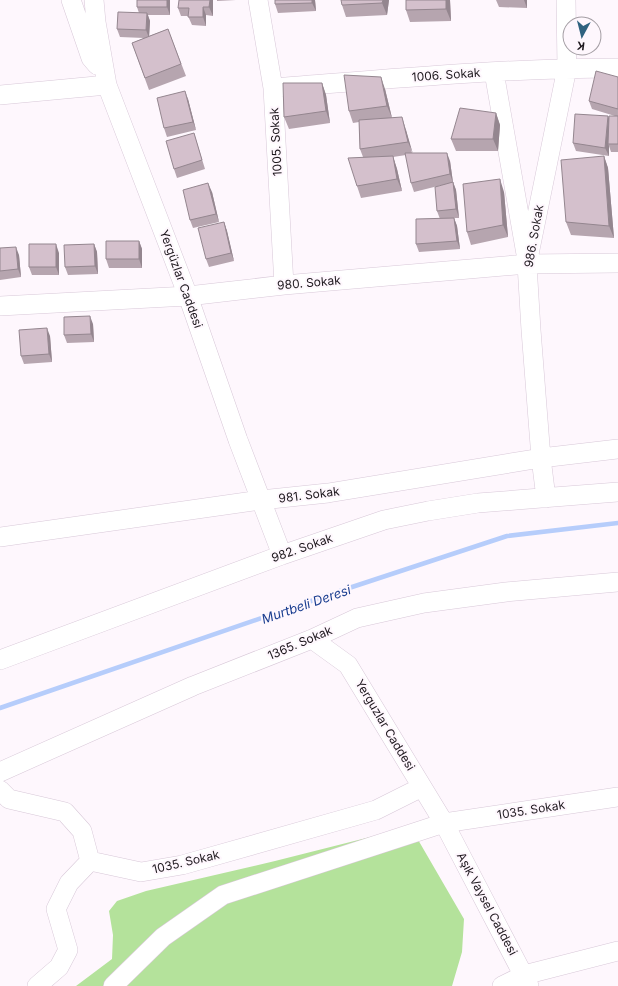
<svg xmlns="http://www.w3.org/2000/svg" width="618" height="986" font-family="Inter,sans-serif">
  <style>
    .green { fill: #b4e29b }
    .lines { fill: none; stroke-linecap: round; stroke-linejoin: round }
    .stream { stroke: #b6cdfb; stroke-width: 4.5 }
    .minor-casing { stroke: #d8c8d8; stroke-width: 20 }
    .minor { stroke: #fff; stroke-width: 19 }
    .wall { fill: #b6a5af }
    .shaded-wall { fill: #94868f }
    .building { fill: #d4c0cc; stroke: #94868f }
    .labels { text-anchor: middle; stroke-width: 4; stroke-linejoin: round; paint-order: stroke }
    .street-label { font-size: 12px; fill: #1e181e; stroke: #fef7fd }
    .water-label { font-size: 13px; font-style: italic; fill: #183c8f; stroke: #fef7fd }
  </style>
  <rect width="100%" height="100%" fill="#fef7fd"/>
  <path class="green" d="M378,835l39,3 47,81 -2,33 -10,34h-376l36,-27 1,-24 -4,-24 8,-10 29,-10 129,-30z"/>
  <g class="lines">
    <path class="stream" d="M0,708l346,-119 161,-53 111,-13"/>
    <g class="minor-casing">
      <path id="minor" d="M71,0l20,58 6,7
        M94,0l2,22 11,63 81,211 50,144 44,115
        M258,0l15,88 11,197
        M494,72l32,182
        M273,88c115,-9 230,-20 345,-20
        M0,95l107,-10
        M0,306l188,-10 96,-11 243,-21 91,-1
        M546,498l-5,-40 -10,-128 -4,-66 40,-196 -1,-68
        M0,537l261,-37 67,-7 213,-35 77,-9
        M312,639l36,26 96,158 85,163
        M0,660l282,-105 102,-35 44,-9 50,-8 140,-11
        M0,772l193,-86 119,-47 45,-21 67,-15 82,-11 112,-10
        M0,790l9,9 56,13 17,19 8,30
        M37,986l22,-19 9,-17 -12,-41 13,-26 21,-22 51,11 41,-7 194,-55 46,-23
        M113,986l50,-49 60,-42 221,-72 174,-26
        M502,986l22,-11 94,-24"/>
    </g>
    <use href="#minor" class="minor"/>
  </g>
  <path class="wall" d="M170,0v15h-22l2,6 -1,15 19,-7 18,47 -37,14 -17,-47 12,-5 -24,-1 -3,-8 22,-16 -2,-6z
    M213,0v16l-7,-1v11l-14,-1 -4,-9h-7l-3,-8z
    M217,0h19l-19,1z
    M275,0h40l1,11 -38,2 -3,-9z
    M389,0l-2,15 -41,2 -4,-12z
    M406,0h44l1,21 -41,1 -4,-12z
    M496,0h31v8l-28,-1z
    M618,77v75h-7l-2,-6v10l-33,-5 -3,-8 35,-27 1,4 6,-4 -23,-7 -3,-8z
    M322,83l4,12 4,28 -41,6 -5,-12z
    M385,89l7,29 14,12 6,23 38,8 3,21 3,8 3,28h-5l3,8 3,23 -41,3 -3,-8 24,-25 -3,-8 5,-26 -28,7 -3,-9 -5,-28 -13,2 4,12 5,22 -41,7 -4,-12 6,-29 -3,-8 -1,-27 -6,1 -4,-12z
    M188,99l8,31 -29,7 -3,-9z
    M496,113l4,12 -2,26h-42l-5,-12z
    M194,133l11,36 -28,9 -3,-9z
    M604,156l4,12 6,70 -43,-3 -5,-13z
    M212,192l7,30 -26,6 -3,-8z
    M504,192l4,45 -37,8 -4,-13z
    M224,222l3,9 7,30 -25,6 -3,-8z
    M139,241l3,8v19h-33l-3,-9z
    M94,244l3,8 1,22 -30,1 -3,-8z
    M0,248l19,7 2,22 -21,3z
    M59,253v22h-27l-3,-8z
    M93,324l1,18 -27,1 -3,-8z
    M50,336l2,26 -28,2 -3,-8z"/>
  <path class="shaded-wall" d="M167,0h3v15l-3,-8z
    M210,0h3v16l-4,-9z
    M312,0h3l1,11 -4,-8z
    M383,0h6l-2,15 -5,-12z
    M446,0h4l1,21 -5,-12z
    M524,0h3v8z
    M203,7l3,8v11l-3,-9z
    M147,13l3,8 -1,17 -3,-8z
    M381,77l4,12 7,29 -5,-12z
    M322,83l4,12 4,28 -4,-12z
    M185,91l3,8 8,31 -3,-8z
    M496,113l4,12 -2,26 -5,-12z
    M608,116l3,8 -3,20 1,2v10l-4,-8z
    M402,117l4,13 7,24 -5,-12z
    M447,153l3,8 3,22 -3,-9z
    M393,156l4,13 5,22 -5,-12z
    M604,156l4,12 6,70 -5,-12z
    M500,179l4,13 4,45 -5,-12z
    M453,182l3,8 3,28 -3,-9z
    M208,183l4,9 7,30 -3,-8z
    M454,218l3,8 3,23 -3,-8z
    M224,222l3,9 7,30 -3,-8z
    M139,241l3,8v19l-3,-9z
    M56,244l3,9v22l-3,-8z
    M94,244l3,8 1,22 -3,-8z
    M16,247l3,8 2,22 -3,-8z
    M90,316l3,8 1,18 -3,-8z
    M47,328l3,8 2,26 -3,-8z"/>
  <path class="building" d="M137,0h30v7h-30z
    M179,0h31l-1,7h-6v10h-15l1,-9h-11z
    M275,0h37v3l-37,1z
    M341,0h42l-1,3 -40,2z
    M406,0h40v9l-40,1z
    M118,12l29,1 -1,17 -29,-1z
    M168,29l13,35 -36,14 -13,-35z
    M596,71l22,6v32l-29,-8z
    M344,75l37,2 6,29 -38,5z
    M283,83h39l4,28 -42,6z
    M185,91l8,31 -29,6 -7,-30z
    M460,108l36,5 -3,26h-42z
    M575,114l33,2 -3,32 -32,-5z
    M609,116h9v28h-10z
    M402,117l6,25 -48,7 -1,-29z
    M194,133l8,27 -28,9 -8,-28z
    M405,153h42l3,21 -39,9z
    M393,156l4,23 -40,7 -9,-28z
    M604,156l5,70 -43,-4 -5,-62z
    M500,179l3,46 -36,7 -4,-48z
    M453,182l3,27 -19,2 -2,-24z
    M208,183l8,31 -26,6 -7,-30z
    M454,218l3,23 -41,3v-25z
    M224,222l7,31 -25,6 -8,-31z
    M106,241h33v18h-33z
    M29,244h27v23h-27z
    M94,244l1,22 -30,1 -1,-22z
    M16,247l2,22 -18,2v-23z
    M90,316l1,18 -27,1v-18z
    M47,328l2,26 -28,2 -2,-26z"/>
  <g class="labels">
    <g class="street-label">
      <text transform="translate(446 75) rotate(-4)" y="4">1006. Sokak</text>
      <text transform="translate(276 142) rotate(-93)" y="4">1005. Sokak</text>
      <text transform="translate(534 236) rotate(-80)" y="4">986. Sokak</text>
      <text transform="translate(181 279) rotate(70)" y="4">Yergüzlar Caddesi</text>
      <text transform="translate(309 283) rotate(-5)" y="4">980. Sokak</text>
      <text transform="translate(309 495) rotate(-7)" y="4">981. Sokak</text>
      <text transform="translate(302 548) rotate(-19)" y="4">982. Sokak</text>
      <text transform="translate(300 643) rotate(-23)" y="4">1365. Sokak</text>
      <text transform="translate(385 725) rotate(59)" y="4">Yerguzlar Caddesi</text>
      <text transform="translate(531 810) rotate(-9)" y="4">1035. Sokak</text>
      <text transform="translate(186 862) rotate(-13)" y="4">1035. Sokak</text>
      <text transform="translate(487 904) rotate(62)" y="4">Aşık Vaysel Caddesi</text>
    </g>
    <g class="water-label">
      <text transform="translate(306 604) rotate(-19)" y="5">Murtbeli Deresi</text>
    </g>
  </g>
  <g transform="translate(582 36) rotate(187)"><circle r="19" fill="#fef7fd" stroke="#a49ea4"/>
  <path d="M0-3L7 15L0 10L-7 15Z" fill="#306380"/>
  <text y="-6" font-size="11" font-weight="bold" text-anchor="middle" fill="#1e181e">K</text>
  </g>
</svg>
